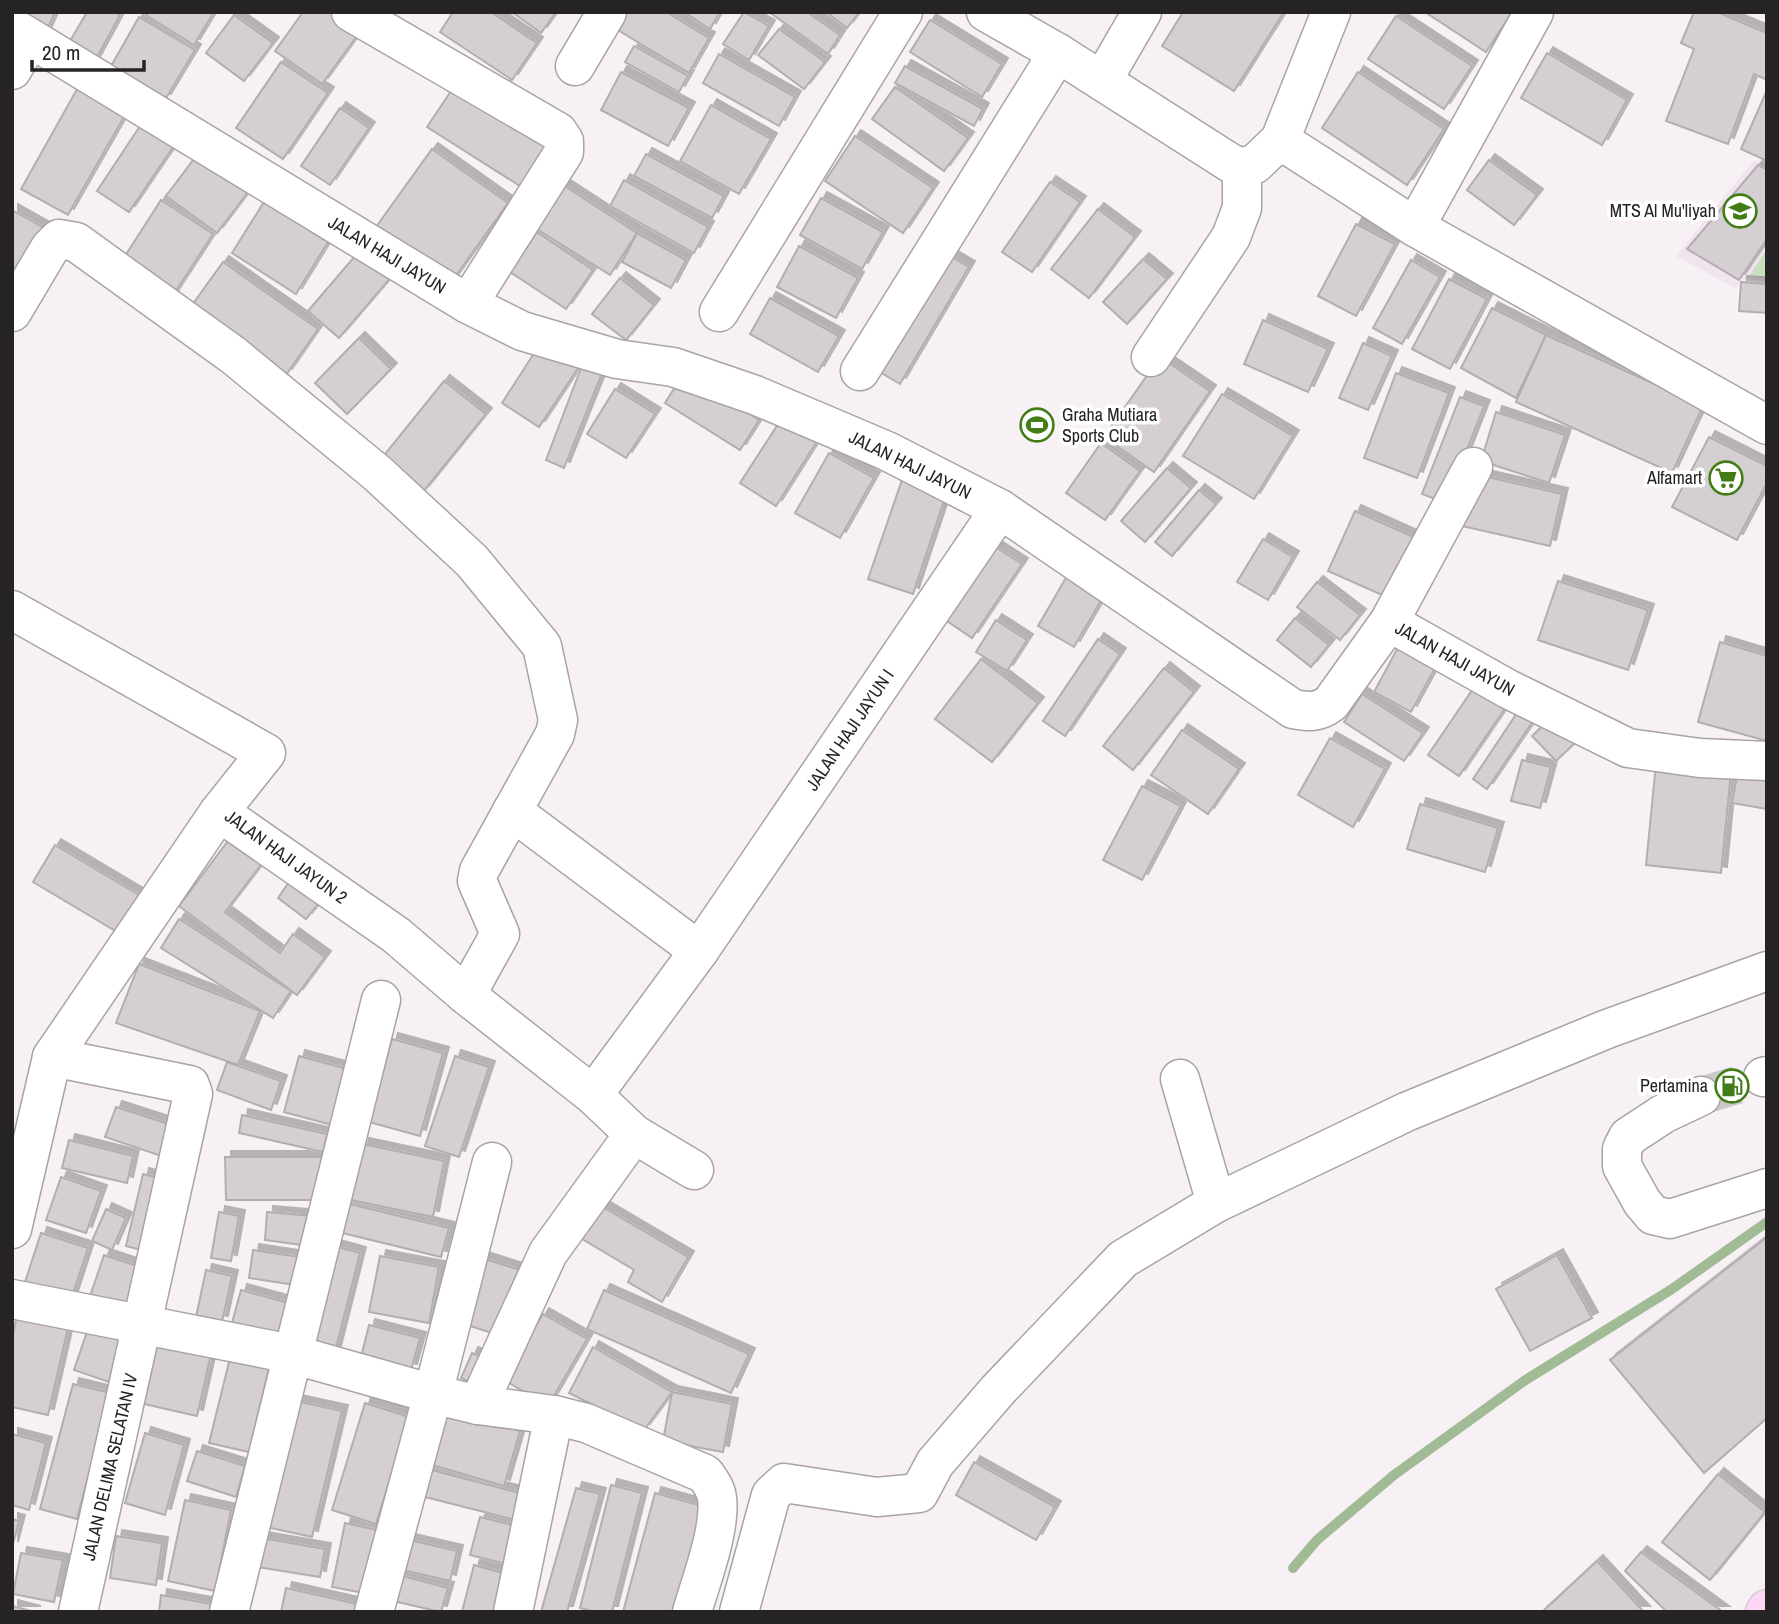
<svg xmlns="http://www.w3.org/2000/svg" width="1779" height="1624" viewBox="0 0 1779 1624" font-family="'Archivo Narrow',sans-serif">
  <defs>
    <filter id="shadow"><feDropShadow dx="6" dy="-6" stdDeviation="0" flood-color="#0004"/></filter>
  </defs>
  <rect width="100%" height="100%" fill="#f7f1f6"/>
  <polygon fill="#f1e4ef" points="1754,160 1767,165 1767,281 1745,279 1735,288 1676,256"/>
  <polygon fill="#cadfc0" points="1767,249 1767,278 1749,276"/>
  <g fill="none" stroke-linecap="round" stroke-linejoin="round">
    <polyline stroke="#a1bc95" stroke-width="10" points="1293,1568 1317,1540 1394,1475 1524,1381 1672,1289 1767,1222"/>
  </g>
  <g fill="#d5cfd4" stroke="#b3adb2" stroke-width="2" filter="url(#shadow)">
    <polygon points="16,12 55,12 46,32"/>
    <polygon points="87,12 115,12 120,15 94,63 66,48"/>
    <polygon points="148,12 214,12 194,45 146,15"/>
    <polygon points="303,12 340,12 362,29 322,84 275,51"/>
    <polygon points="453,12 491,12 537,43 512,80 440,32"/>
    <polygon points="512,12 556,12 541,33"/>
    <polygon points="626,12 666,12 709,38 689,73 616,29"/>
    <polygon points="684,12 720,12 710,29"/>
    <polygon points="744,12 769,26 749,60 723,44"/>
    <polygon points="769,12 807,12 840,35 828,54"/>
    <polygon points="826,12 859,12 847,28"/>
    <polygon points="1183,12 1284,12 1234,91 1162,46"/>
    <polygon points="1425,12 1512,12 1486,52"/>
    <polygon points="1694,12 1717,12 1767,33 1767,80 1754,74 1728,144 1666,121 1694,49 1681,43"/>
    <polygon points="234,15 273,43 244,81 206,53"/>
    <polygon points="1396,16 1472,66 1444,109 1368,59"/>
    <polygon points="139,17 195,50 165,100 110,68"/>
    <polygon points="930,20 1002,64 982,97 910,52"/>
    <polygon points="779,29 825,62 804,89 758,55"/>
    <polygon points="634,46 688,76 679,92 625,62"/>
    <polygon points="1547,53 1627,100 1602,145 1521,98"/>
    <polygon points="719,54 795,97 779,126 703,83"/>
    <polygon points="281,62 328,93 283,159 236,128"/>
    <polygon points="905,66 983,109 974,126 895,83"/>
    <polygon points="621,72 689,108 668,146 601,110"/>
    <polygon points="1358,72 1444,129 1407,185 1322,128"/>
    <polygon points="81,82 129,108 68,215 21,189"/>
    <polygon points="457,82 553,142 523,188 427,127"/>
    <polygon points="895,87 968,138 944,171 872,119"/>
    <polygon points="1767,90 1767,161 1741,149"/>
    <polygon points="711,105 771,139 739,194 680,161"/>
    <polygon points="340,108 369,128 330,185 301,166"/>
    <polygon points="140,126 173,147 129,212 97,191"/>
    <polygon points="855,136 933,188 903,233 825,181"/>
    <polygon points="203,147 254,184 217,233 166,196"/>
    <polygon points="432,149 508,203 452,281 376,227"/>
    <polygon points="646,154 724,196 712,218 634,176"/>
    <polygon points="1489,160 1537,195 1514,225 1467,190"/>
    <polygon points="1758,165 1767,170 1767,239 1739,280 1687,249"/>
    <polygon points="624,180 708,227 694,253 610,206"/>
    <polygon points="1050,182 1080,202 1032,272 1002,252"/>
    <polygon points="560,183 637,233 610,275 532,226"/>
    <polygon points="821,198 883,232 862,269 800,235"/>
    <polygon points="161,200 213,234 170,300 118,267"/>
    <polygon points="264,202 328,242 296,294 232,253"/>
    <polygon points="1098,209 1135,237 1089,298 1051,269"/>
    <polygon points="12,210 44,228 12,274"/>
    <polygon points="1356,224 1395,244 1356,316 1318,296"/>
    <polygon points="537,232 593,270 566,309 510,272"/>
    <polygon points="637,233 686,260 671,288 622,262"/>
    <polygon points="799,246 858,278 836,318 777,287"/>
    <polygon points="361,249 393,275 339,338 308,311"/>
    <polygon points="947,254 969,267 900,384 878,371"/>
    <polygon points="1143,259 1167,279 1127,324 1103,302"/>
    <polygon points="1411,260 1440,277 1402,344 1373,328"/>
    <polygon points="223,262 318,329 286,375 190,308"/>
    <polygon points="620,278 654,305 626,340 592,314"/>
    <polygon points="1449,279 1487,299 1450,369 1412,349"/>
    <polygon points="1741,282 1767,284 1767,313 1739,311"/>
    <polygon points="770,298 839,336 818,372 750,334"/>
    <polygon points="1492,308 1546,335 1516,398 1461,368"/>
    <polygon points="1263,320 1328,349 1308,392 1244,364"/>
    <polygon points="1546,335 1703,406 1672,473 1516,402"/>
    <polygon points="359,338 391,369 347,414 315,383"/>
    <polygon points="1363,343 1392,356 1368,410 1339,398"/>
    <polygon points="540,344 578,368 539,427 502,403"/>
    <polygon points="586,355 606,363 564,468 546,460"/>
    <polygon points="1160,357 1210,391 1154,472 1104,437"/>
    <polygon points="684,373 759,420 740,450 665,403"/>
    <polygon points="1396,373 1449,393 1417,478 1364,458"/>
    <polygon points="444,381 486,414 423,492 381,459"/>
    <polygon points="615,389 655,414 626,458 587,434"/>
    <polygon points="1222,394 1293,436 1254,499 1183,456"/>
    <polygon points="1460,397 1484,406 1446,503 1422,494"/>
    <polygon points="1496,412 1565,435 1549,483 1481,461"/>
    <polygon points="784,415 819,438 776,506 740,483"/>
    <polygon points="1709,437 1767,466 1767,483 1737,540 1672,507"/>
    <polygon points="1101,443 1140,471 1105,520 1066,493"/>
    <polygon points="829,453 874,478 840,538 795,513"/>
    <polygon points="1167,468 1191,488 1145,542 1121,521"/>
    <polygon points="905,471 949,486 913,594 868,579"/>
    <polygon points="1474,474 1562,494 1550,546 1462,526"/>
    <polygon points="1199,490 1216,504 1172,556 1155,542"/>
    <polygon points="1355,511 1418,539 1391,599 1328,571"/>
    <polygon points="1263,539 1293,557 1268,600 1237,582"/>
    <polygon points="994,546 1022,564 972,638 944,619"/>
    <polygon points="1067,576 1103,597 1074,647 1038,626"/>
    <polygon points="1558,581 1648,610 1628,670 1538,640"/>
    <polygon points="1317,582 1360,615 1340,640 1297,607"/>
    <polygon points="1295,618 1329,645 1311,667 1277,640"/>
    <polygon points="996,620 1027,640 1007,671 976,652"/>
    <polygon points="1403,638 1441,657 1411,712 1374,692"/>
    <polygon points="1098,639 1120,654 1065,736 1043,721"/>
    <polygon points="1720,642 1767,656 1767,741 1698,722"/>
    <polygon points="981,659 1038,703 992,762 935,719"/>
    <polygon points="1164,668 1194,692 1133,770 1103,746"/>
    <polygon points="1477,683 1508,704 1459,776 1428,755"/>
    <polygon points="1362,694 1423,733 1404,761 1344,722"/>
    <polygon points="1523,704 1538,714 1487,789 1473,779"/>
    <polygon points="1552,717 1576,742 1556,761 1532,736"/>
    <polygon points="1182,730 1239,769 1208,814 1151,775"/>
    <polygon points="1330,738 1385,769 1353,827 1298,795"/>
    <polygon points="1522,760 1551,767 1540,808 1511,801"/>
    <polygon points="1656,764 1731,772 1721,873 1646,865"/>
    <polygon points="1738,771 1767,776 1767,809 1732,803"/>
    <polygon points="1142,786 1181,806 1142,880 1103,860"/>
    <polygon points="1420,804 1498,828 1485,872 1407,849"/>
    <polygon points="237,829 270,853 225,912 280,953 293,934 325,957 297,995 179,906"/>
    <polygon points="55,845 144,898 122,935 33,882"/>
    <polygon points="296,872 326,894 306,919 278,898"/>
    <polygon points="179,919 291,991 273,1018 161,948"/>
    <polygon points="139,964 260,1011 238,1065 116,1023"/>
    <polygon points="392,1039 443,1053 420,1136 369,1122"/>
    <polygon points="299,1056 347,1069 332,1125 284,1112"/>
    <polygon points="455,1056 489,1067 459,1157 425,1146"/>
    <polygon points="227,1062 281,1081 271,1110 217,1090"/>
    <polygon points="116,1107 184,1129 173,1160 105,1137"/>
    <polygon points="242,1115 327,1134 323,1152 239,1133"/>
    <polygon points="69,1140 133,1156 127,1183 62,1168"/>
    <polygon points="363,1144 444,1161 433,1217 351,1200"/>
    <polygon points="225,1157 327,1157 327,1200 226,1200"/>
    <polygon points="143,1174 166,1180 149,1252 126,1246"/>
    <polygon points="61,1177 101,1191 86,1233 46,1220"/>
    <polygon points="591,1200 688,1257 662,1302 628,1282 634,1270 572,1233"/>
    <polygon points="337,1201 449,1228 441,1257 330,1230"/>
    <polygon points="106,1209 126,1218 112,1250 92,1241"/>
    <polygon points="219,1212 239,1216 231,1261 211,1258"/>
    <polygon points="267,1212 313,1216 309,1246 265,1240"/>
    <polygon points="41,1233 88,1248 72,1297 25,1282"/>
    <polygon points="1767,1237 1767,1418 1704,1473 1610,1360"/>
    <polygon points="334,1246 360,1253 335,1352 309,1345"/>
    <polygon points="253,1250 306,1258 302,1286 249,1278"/>
    <polygon points="104,1255 143,1268 127,1315 88,1302"/>
    <polygon points="1557,1255 1592,1318 1530,1351 1496,1289"/>
    <polygon points="380,1256 439,1267 429,1323 369,1312"/>
    <polygon points="479,1257 523,1271 501,1336 458,1322"/>
    <polygon points="206,1270 232,1276 222,1322 196,1317"/>
    <polygon points="241,1290 292,1304 281,1344 230,1330"/>
    <polygon points="604,1290 749,1354 731,1393 587,1329"/>
    <polygon points="543,1314 587,1339 548,1406 504,1380"/>
    <polygon points="17,1316 68,1328 48,1415 12,1407 12,1338"/>
    <polygon points="91,1320 126,1332 109,1382 74,1370"/>
    <polygon points="369,1325 420,1338 411,1370 361,1357"/>
    <polygon points="158,1341 211,1354 197,1416 144,1404"/>
    <polygon points="593,1347 672,1392 644,1430 569,1393"/>
    <polygon points="472,1353 492,1362 480,1387 461,1378"/>
    <polygon points="231,1354 270,1364 249,1452 209,1443"/>
    <polygon points="73,1384 110,1393 77,1519 40,1509"/>
    <polygon points="672,1392 732,1404 723,1452 663,1441"/>
    <polygon points="291,1400 342,1411 312,1537 262,1526"/>
    <polygon points="365,1403 409,1417 376,1524 332,1510"/>
    <polygon points="445,1409 520,1431 504,1486 429,1464"/>
    <polygon points="145,1433 184,1445 165,1515 125,1503"/>
    <polygon points="12,1434 46,1443 29,1510 12,1505"/>
    <polygon points="197,1451 245,1466 236,1497 187,1481"/>
    <polygon points="974,1462 1055,1507 1036,1540 956,1495"/>
    <polygon points="428,1469 527,1495 520,1521 421,1496"/>
    <polygon points="1718,1474 1765,1512 1710,1580 1662,1542"/>
    <polygon points="611,1485 642,1493 612,1612 596,1612 580,1608"/>
    <polygon points="576,1488 600,1494 567,1612 541,1612"/>
    <polygon points="655,1493 706,1507 677,1612 623,1612"/>
    <polygon points="185,1500 231,1510 215,1591 168,1581"/>
    <polygon points="480,1517 528,1529 519,1567 470,1555"/>
    <polygon points="12,1519 19,1521 12,1548"/>
    <polygon points="345,1523 377,1530 364,1593 332,1587"/>
    <polygon points="116,1536 162,1543 156,1585 110,1578"/>
    <polygon points="262,1538 325,1549 320,1577 257,1567"/>
    <polygon points="409,1540 457,1551 450,1581 403,1570"/>
    <polygon points="1641,1552 1723,1612 1667,1612 1625,1571"/>
    <polygon points="21,1553 63,1560 54,1602 13,1594"/>
    <polygon points="1597,1561 1644,1612 1542,1612"/>
    <polygon points="474,1565 514,1576 504,1612 462,1612"/>
    <polygon points="399,1575 448,1588 441,1612 393,1601"/>
    <polygon points="286,1588 357,1604 355,1612 281,1612"/>
    <polygon points="161,1595 212,1604 211,1612 159,1612"/>
    <polygon points="12,1606 35,1612 12,1612"/>
  </g>
  <g fill="none" stroke-linecap="round" stroke-linejoin="round">
    <polyline stroke="#cdc8cc" stroke-width="38" stroke-dasharray="38 19" stroke-linecap="butt" points="1701,1096 1763,1077"/>
    <defs>
      <g id="minor">
        <polyline points="351,12 558,132 564,141 564,152 468,304"/>
        <polyline points="986,12 1058,53 1232,164 1242,167 1255,164 1280,140 1331,12"/>
        <path d="M12,27L468,304L522,331L617,359L673,367L755,395L887,451L1000,509L1293,709C1309,712 1318,713 1331,703L1389,622L1508,689L1628,748L1700,758L1767,761"/>
        <polyline points="575,66 607,12"/>
        <polyline points="12,70 30,39"/>
        <polyline points="1102,81 1142,12"/>
        <polyline points="1280,140 1415,227 1534,12"/>
        <polyline points="1415,227 1767,425"/>
        <polyline points="12,312 50,248 59,239 76,242 233,355 377,473 472,561 542,646 558,720 555,734 479,871 477,881 500,934 466,995"/>
        <polyline points="719,312 903,12"/>
        <polyline points="1151,357 1231,237 1242,208 1242,167"/>
        <polyline points="860,371 1058,53"/>
        <polyline points="12,610 266,753 219,812 52,1057 12,1229"/>
        <polyline points="1389,622 1473,467"/>
        <polyline points="512,811 699,951"/>
        <polyline points="219,812 396,935 466,995 593,1095 634,1134 694,1170"/>
        <polyline points="52,1057 190,1085 193,1094 78,1612"/>
        <polyline points="1763,1077 1767,1076"/>
        <polyline points="1180,1079 1216,1203"/>
        <polyline points="593,1095 699,951 1000,509"/>
        <polyline points="1701,1096 1663,1114 1628,1137 1622,1149 1622,1166 1642,1202 1653,1215 1670,1219 1767,1188"/>
        <polyline points="12,1299 292,1354 433,1394 492,1162"/>
        <polyline points="478,1405 548,1253 634,1134"/>
        <polyline points="229,1612 381,1000"/>
        <path d="M374,1612L433,1394L478,1405L554,1415L586,1423L705,1474C710,1481 716,1489 717,1498C721,1529 701,1581 692,1612"/>
        <polyline points="513,1612 554,1415"/>
        <polyline points="739,1612 771,1495 784,1483 877,1497 919,1493 935,1463 998,1390 1123,1259 1216,1203 1406,1112 1607,1029 1767,971"/>
      </g>
      <polyline id="major" points="1765,1612 1767,1609"/>
    </defs>
    <use href="#minor" stroke="#a9a3a8" stroke-width="41"/>
    <use href="#major" stroke="#cfcfcf" stroke-width="41"/>
    <use href="#minor" stroke="#fff" stroke-width="38"/>
    <use href="#major" stroke="#fdd6f8" stroke-width="38"/>
  </g>
  <defs>
    <symbol id="school-ring" viewBox="-11 -11 22 22"><circle r="9.5" fill="#fff" stroke="#427d17" stroke-width="1.5"/><path d="M0-5L7-2L0 1L-7-2ZM-4 1L0 2.5L4 1V4Q0 6-4 4Z" fill="#427d17"/></symbol>
    <symbol id="stadium-ring" viewBox="-11 -11 22 22"><circle r="9.5" fill="#fff" stroke="#427d17" stroke-width="1.5"/><path d="M0-5a6.5 5 0 1 0 0 10a6.5 5 0 1 0 0-10ZM-3.5-1.8h7v3.6h-7Z" fill="#427d17"/></symbol>
    <symbol id="supermarket-ring" viewBox="-11 -11 22 22"><circle r="9.5" fill="#fff" stroke="#427d17" stroke-width="1.5"/><path d="M-6-5.5h2.5l.6 2H6L4.5 2H-2.5L-4.4-4H-6ZM-1.5 3.2a1.3 1.3 0 1 0 .1 0ZM3 3.2a1.3 1.3 0 1 0 .1 0Z" fill="#427d17"/></symbol>
    <symbol id="fuel-ring" viewBox="-11 -11 22 22"><circle r="9.5" fill="#fff" stroke="#427d17" stroke-width="1.5"/><path d="M-5.5-6h7V0h2V4h1.3V-2.5L3-4.5l.8-.8L6-3V5H2.5V1h-1V6h-7ZM-4.2-4.7v3.2H.2V-4.7Z" fill="#427d17"/></symbol>
  </defs>
  <g fill-rule="evenodd">
    <use href="#school-ring" x="1721" y="192" width="38" height="38"/>
    <use href="#stadium-ring" x="1018" y="406" width="38" height="38"/>
    <use href="#supermarket-ring" x="1707" y="459" width="38" height="38"/>
    <use href="#fuel-ring" x="1713" y="1067" width="38" height="38"/>
  </g>
  <g text-anchor="middle" stroke-width="7" stroke-linejoin="round" paint-order="stroke">
    <g font-size="18" fill="#252324" stroke="#fff" text-anchor="end">
      <text x="1716" y="217">MTS Al Mu'liyah</text>
      <text x="1062" y="421" text-anchor="start">Graha Mutiara<tspan x="1062" dy="21">Sports Club</tspan></text>
      <text x="1702" y="484">Alfamart</text>
      <text x="1708" y="1092">Pertamina</text>
    </g>
    <g font-size="18" fill="#252324" stroke="#fff">
      <text transform="translate(387 255) rotate(31)" y="6">JALAN HAJI JAYUN</text>
      <text transform="translate(910 465) rotate(26)" y="6">JALAN HAJI JAYUN</text>
      <text transform="translate(1455 659) rotate(29)" y="6">JALAN HAJI JAYUN</text>
      <text transform="translate(850 730) rotate(-56)" y="6">JALAN HAJI JAYUN I</text>
      <text transform="translate(286 857) rotate(36)" y="6">JALAN HAJI JAYUN 2</text>
      <text transform="translate(110 1467) rotate(-77)" y="6">JALAN DELIMA SELATAN IV</text>
    </g>
  </g>
  <rect width="1779" height="1624" fill="none" stroke="#252324" stroke-width="28"/>
  <path d="M32 60v10h112v-10" fill="none" stroke="#252324" stroke-width="3.5"/>
  <text x="42" y="60" font-size="21" fill="#252324" stroke="#ffffff" stroke-width="5" paint-order="stroke">20 m</text>
</svg>
